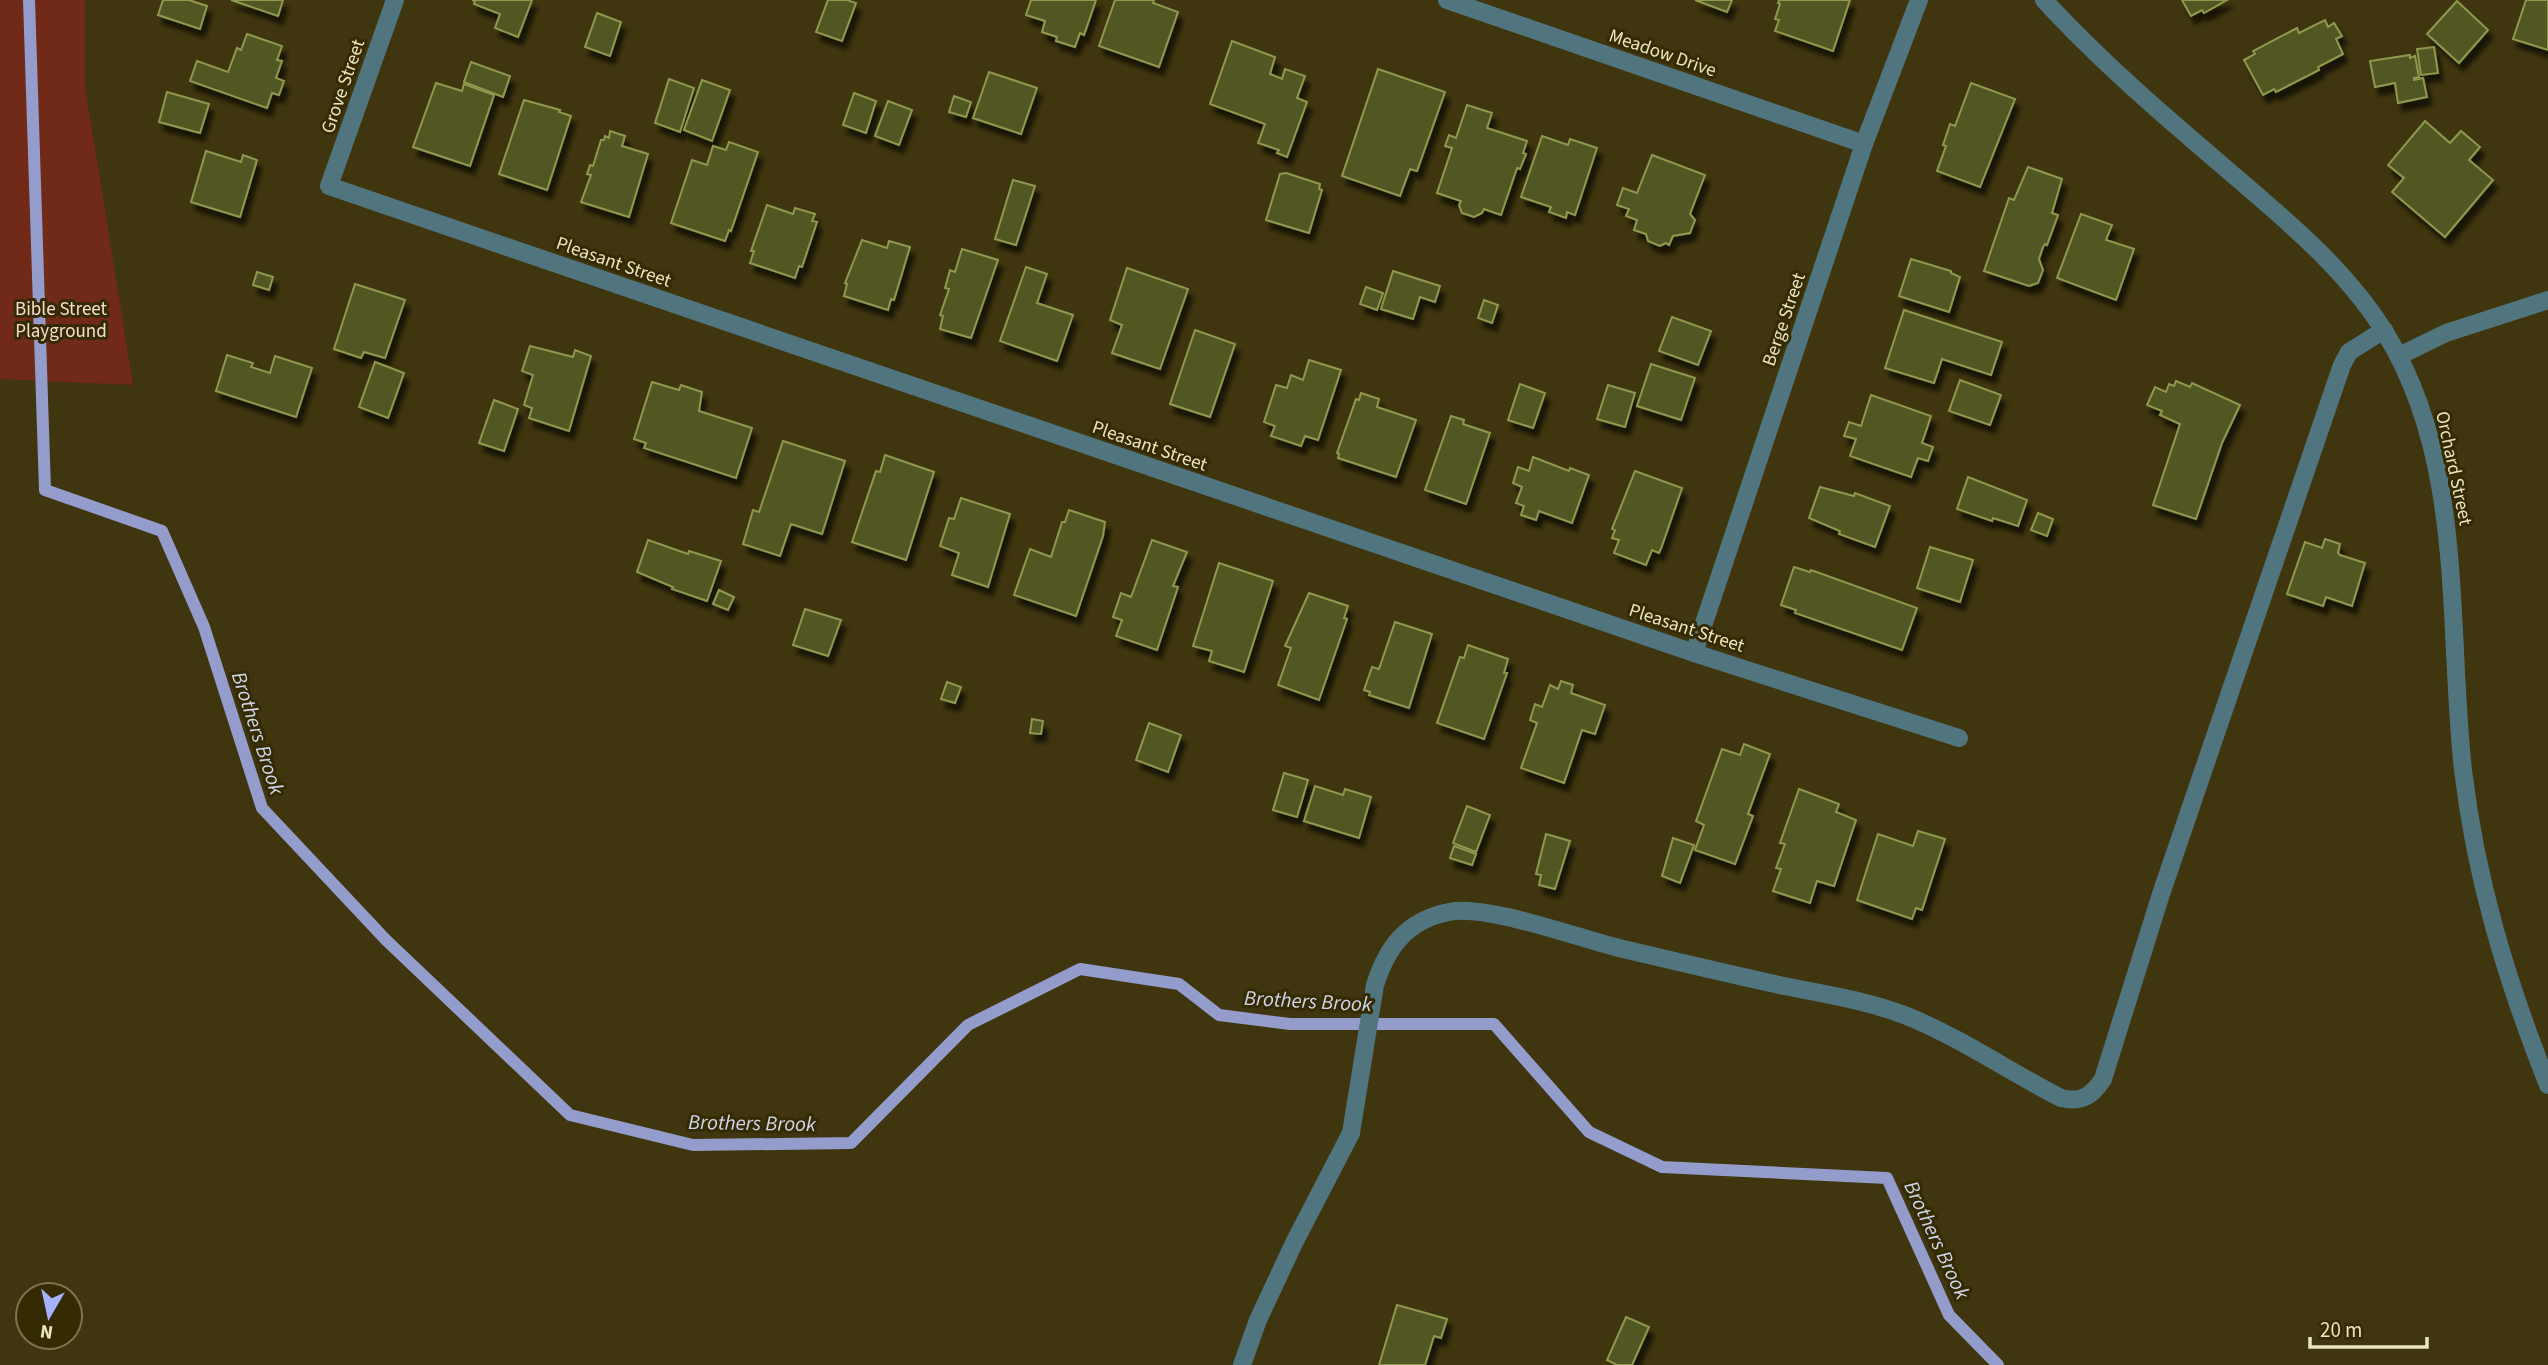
<svg xmlns="http://www.w3.org/2000/svg" width="2548" height="1365" viewBox="0 0 2548 1365" font-family="'Source Sans 3',sans-serif">
  <defs>
    <filter id="shadow"><feDropShadow dx="4.5" dy="8" stdDeviation="2" flood-color="#0009"/></filter>
  </defs>
  <rect width="100%" height="100%" fill="#3f350e"/>
  <polygon fill="#712918" points="0,0 85,0 85,86 133,385 0,379"/>
  <g fill="none" stroke-linecap="round" stroke-linejoin="round">
    <polyline stroke="#949ccc" stroke-width="12" points="29,0 45,490 162,531 204,627 262,808 386,940 570,1115 693,1145 851,1143 968,1025 1080,969 1179,984 1219,1015 1290,1024 1494,1024 1589,1132 1662,1167 1887,1178 1949,1315 1998,1365"/>
  </g>
  <g fill="#515720" stroke="#8f9850" stroke-width="2" filter="url(#shadow)">
    <polygon points="163,0 189,0 207,6 200,29 158,15"/>
    <polygon points="231,0 283,0 278,16"/>
    <polygon points="472,0 532,0 518,37 495,28 500,14 474,4 475,1"/>
    <polygon points="828,0 847,0 856,3 842,41 816,32"/>
    <polygon points="1031,0 1096,0 1084,35 1080,33 1075,47 1056,41 1057,37 1042,32 1045,21 1026,15"/>
    <polygon points="1115,0 1154,0 1153,3 1178,12 1159,67 1099,46"/>
    <polygon points="1695,0 1732,0 1727,12"/>
    <polygon points="1779,0 1850,0 1833,51 1775,31 1779,20 1775,19 1780,4 1778,3"/>
    <polygon points="2182,0 2227,0 2204,13 2202,10 2191,16"/>
    <polygon points="2526,0 2548,0 2548,50 2513,39"/>
    <polygon points="2457,1 2488,30 2459,63 2427,34"/>
    <polygon points="597,13 621,22 610,56 585,47"/>
    <polygon points="2325,20 2328,27 2334,23 2342,36 2336,39 2343,54 2318,67 2319,70 2276,92 2274,89 2263,95 2244,60 2255,54 2253,51 2297,28 2299,33"/>
    <polygon points="247,34 282,46 277,60 282,61 276,78 284,81 279,95 272,93 267,108 190,81 197,61 228,72 237,48 241,50"/>
    <polygon points="1232,41 1275,57 1270,74 1282,79 1285,69 1305,76 1297,98 1307,102 1287,157 1277,153 1279,150 1258,143 1265,124 1210,104"/>
    <polygon points="2434,47 2438,73 2421,75 2417,49"/>
    <polygon points="2410,55 2410,58 2415,56 2419,77 2414,78 2414,80 2423,78 2427,97 2398,103 2395,83 2375,87 2370,61"/>
    <polygon points="471,62 510,76 503,97 464,82"/>
    <polygon points="1378,69 1445,92 1417,171 1410,169 1400,196 1342,176"/>
    <polygon points="989,72 1037,88 1021,134 973,118"/>
    <polygon points="669,79 694,88 680,132 655,123"/>
    <polygon points="702,80 730,90 712,141 684,130"/>
    <polygon points="436,83 462,91 464,84 494,95 470,166 413,147"/>
    <polygon points="1971,83 2015,99 1980,187 1937,171 1946,146 1943,145 1950,124 1955,126"/>
    <polygon points="167,92 209,104 200,133 159,122"/>
    <polygon points="854,93 876,101 866,133 843,125"/>
    <polygon points="954,96 971,102 966,117 949,112"/>
    <polygon points="524,100 560,110 559,112 571,116 547,190 499,174"/>
    <polygon points="888,101 912,110 899,145 875,136"/>
    <polygon points="1467,105 1492,113 1487,128 1527,141 1523,153 1526,154 1520,169 1517,168 1501,215 1484,209 1482,213 1474,217 1462,213 1459,205 1461,201 1437,193 1452,148 1445,146 1449,135 1456,138"/>
    <polygon points="2425,121 2450,143 2461,131 2480,147 2469,160 2493,180 2445,237 2392,192 2404,178 2388,165"/>
    <polygon points="610,131 625,136 622,146 648,154 629,217 581,202 591,175 587,174 590,165 593,166 601,140 604,140 605,136 609,138"/>
    <polygon points="1542,136 1568,145 1570,139 1597,148 1575,215 1567,212 1566,218 1549,212 1551,207 1521,197"/>
    <polygon points="729,142 758,152 731,231 729,230 725,241 671,223 692,160 707,165 713,146 726,150"/>
    <polygon points="206,151 241,162 243,155 257,160 240,217 191,202"/>
    <polygon points="1652,155 1705,175 1690,214 1695,220 1690,233 1673,236 1669,245 1666,243 1660,246 1648,241 1646,234 1634,230 1637,220 1626,216 1629,209 1617,205 1623,188 1637,193"/>
    <polygon points="2028,167 2062,179 2052,213 2058,215 2047,245 2045,244 2043,247 2039,259 2043,270 2038,283 2029,286 1984,271 2009,198 2014,200"/>
    <polygon points="1286,173 1320,184 1319,189 1322,190 1309,233 1266,220 1280,174"/>
    <polygon points="1013,180 1035,186 1016,245 995,239"/>
    <polygon points="767,205 793,214 795,208 815,214 812,221 817,222 802,267 799,266 795,278 750,263 754,251 751,251"/>
    <polygon points="2081,214 2112,225 2106,240 2134,249 2116,300 2057,278"/>
    <polygon points="862,240 887,248 889,241 910,247 894,300 891,299 888,310 844,296 847,284 845,283"/>
    <polygon points="962,249 998,260 971,338 940,329 943,316 940,315 949,289 945,288 950,270 955,272"/>
    <polygon points="1911,259 1951,271 1951,273 1960,277 1949,312 1899,296"/>
    <polygon points="1026,267 1047,274 1037,303 1073,315 1057,361 1000,341"/>
    <polygon points="1127,268 1188,289 1160,369 1112,353 1122,325 1110,320"/>
    <polygon points="1393,271 1440,286 1435,302 1420,297 1413,319 1381,309"/>
    <polygon points="257,272 273,277 269,290 253,285"/>
    <polygon points="355,284 405,300 385,358 364,352 361,358 334,349"/>
    <polygon points="1366,287 1383,293 1377,310 1360,304"/>
    <polygon points="1484,300 1498,305 1492,323 1478,318"/>
    <polygon points="1904,310 2002,342 1991,375 1942,359 1934,383 1885,368"/>
    <polygon points="1672,317 1711,331 1698,365 1659,351"/>
    <polygon points="1195,330 1235,344 1210,417 1170,404"/>
    <polygon points="530,346 573,357 575,350 591,356 569,431 529,418 532,408 524,405 533,375 522,371"/>
    <polygon points="227,355 253,363 251,367 270,373 275,356 312,368 296,417 216,391"/>
    <polygon points="1309,360 1341,370 1318,440 1305,436 1301,446 1271,436 1275,426 1264,422 1276,385 1287,388 1291,375 1303,380"/>
    <polygon points="375,362 404,373 388,418 359,407"/>
    <polygon points="1651,364 1695,378 1681,420 1637,406"/>
    <polygon points="1960,380 2001,395 1990,425 1949,411"/>
    <polygon points="2176,381 2190,387 2192,383 2240,405 2222,443 2196,519 2153,505 2180,424 2160,415 2162,411 2147,405 2155,387 2166,392 2169,384 2174,386"/>
    <polygon points="652,382 679,390 681,385 702,392 699,411 752,428 736,478 644,448 646,443 634,439"/>
    <polygon points="1520,384 1545,393 1533,428 1508,420"/>
    <polygon points="1608,385 1635,393 1625,427 1597,419"/>
    <polygon points="1361,393 1379,399 1377,407 1416,420 1396,477 1338,458 1339,454 1337,453 1356,399 1359,400"/>
    <polygon points="1871,395 1931,416 1922,443 1933,447 1928,461 1918,458 1911,477 1850,456 1856,439 1844,436 1849,422 1861,426"/>
    <polygon points="494,400 518,409 504,451 479,443"/>
    <polygon points="1451,416 1464,420 1463,424 1490,433 1466,504 1425,490"/>
    <polygon points="783,441 845,461 822,534 791,524 780,556 743,544 753,510 759,512"/>
    <polygon points="885,455 934,472 906,560 852,542 876,471 880,472"/>
    <polygon points="1533,457 1569,471 1570,468 1589,475 1572,523 1539,511 1536,520 1521,515 1524,506 1516,503 1522,487 1513,483 1518,467 1529,471"/>
    <polygon points="1635,471 1682,488 1662,546 1659,553 1652,550 1646,565 1614,553 1619,540 1612,538 1615,530 1612,529"/>
    <polygon points="1968,477 2027,500 2018,526 1993,518 1992,521 1957,509"/>
    <polygon points="1820,487 1854,496 1855,493 1890,506 1875,547 1839,534 1840,531 1809,518"/>
    <polygon points="961,498 1010,514 988,587 952,575 959,553 940,546 949,518 954,519"/>
    <polygon points="1069,510 1105,522 1103,536 1076,616 1014,595 1030,549 1051,557 1062,522 1065,522"/>
    <polygon points="2038,513 2053,519 2047,536 2031,530"/>
    <polygon points="2325,539 2340,544 2338,553 2340,555 2365,563 2352,606 2326,597 2323,606 2287,594 2305,542 2322,548"/>
    <polygon points="648,540 688,554 689,551 721,561 707,601 672,589 673,587 637,572"/>
    <polygon points="1152,540 1187,552 1173,586 1178,587 1157,650 1116,636 1122,620 1113,617 1121,593 1131,597"/>
    <polygon points="1930,547 1973,560 1960,602 1917,588"/>
    <polygon points="1219,563 1273,581 1244,672 1209,661 1212,651 1193,646"/>
    <polygon points="1794,567 1810,572 1811,570 1917,608 1902,650 1795,613 1796,610 1781,605"/>
    <polygon points="719,590 734,597 728,610 713,604"/>
    <polygon points="1309,593 1348,606 1344,618 1347,619 1319,700 1278,685 1291,648 1285,646"/>
    <polygon points="805,609 841,620 828,656 793,645"/>
    <polygon points="1395,622 1432,634 1409,708 1369,695 1370,692 1364,690 1372,667 1379,669"/>
    <polygon points="1468,645 1508,659 1504,673 1507,673 1484,739 1437,723 1460,657 1464,658"/>
    <polygon points="1561,681 1573,685 1571,693 1605,705 1595,734 1582,730 1564,783 1521,768 1537,723 1530,720 1535,704 1542,707 1550,685 1558,689"/>
    <polygon points="947,682 961,687 955,703 941,699"/>
    <polygon points="1032,719 1043,721 1041,734 1030,733"/>
    <polygon points="1149,723 1181,735 1168,772 1136,760"/>
    <polygon points="1744,744 1770,754 1748,814 1753,816 1735,864 1695,850 1704,825 1696,821 1722,749 1740,755"/>
    <polygon points="1284,773 1308,780 1297,817 1273,810"/>
    <polygon points="1315,786 1343,795 1345,789 1371,797 1359,838 1304,821"/>
    <polygon points="1799,789 1839,804 1836,812 1856,820 1834,886 1817,881 1810,903 1773,891 1781,869 1776,868 1785,844 1780,843"/>
    <polygon points="1467,806 1490,815 1476,852 1453,843"/>
    <polygon points="1918,831 1945,839 1922,910 1916,908 1912,919 1857,900 1878,834 1913,846"/>
    <polygon points="1546,834 1570,841 1555,889 1539,885 1541,875 1536,874"/>
    <polygon points="1673,838 1694,845 1680,883 1662,876"/>
    <polygon points="1454,846 1476,854 1472,865 1450,858"/>
    <polygon points="1397,1305 1447,1319 1441,1338 1434,1336 1425,1365 1379,1365"/>
    <polygon points="1626,1317 1649,1327 1632,1365 1617,1365 1607,1360"/>
  </g>
  <g fill="none" stroke-linecap="round" stroke-linejoin="round">
    <g stroke="#51757e" stroke-width="18">
      <polyline points="395,0 329,186 1694,653 1959,738"/>
      <polyline points="1447,0 1864,144"/>
      <path d="M2044,0C2099,60 2162,114 2224,167C2282,217 2345,267 2386,334C2465,463 2447,624 2463,770C2476,881 2507,981 2548,1085"/>
      <polyline points="2399,356 2446,333 2548,300"/>
      <polyline points="1694,653 1864,144 1919,0"/>
      <path d="M1242,1365L1258,1320L1294,1243L1351,1133L1375,985C1387,947 1407,920 1449,912C1487,904 1578,938 1619,948C1674,961 1729,974 1784,986C1825,994 1868,1001 1907,1016C1961,1038 2010,1072 2061,1098C2081,1103 2092,1096 2103,1079L2161,894L2342,365L2349,352L2384,330"/>
    </g>
  </g>
  <g text-anchor="middle" stroke-width="6" stroke-linejoin="round" paint-order="stroke">
    <g font-size="19" fill="#ece3bf" stroke="#352b02">
      <text transform="translate(1663 52) rotate(19)" y="7">Meadow Drive</text>
      <text transform="translate(342 86) rotate(-71)" y="7">Grove Street</text>
      <text transform="translate(614 261) rotate(19)" y="7">Pleasant Street</text>
      <text transform="translate(1783 319) rotate(-71)" y="7">Berge Street</text>
      <text transform="translate(1150 445) rotate(19)" y="7">Pleasant Street</text>
      <text transform="translate(2455 468) rotate(78)" y="7">Orchard Street</text>
      <text transform="translate(1687 627) rotate(18)" y="7">Pleasant Street</text>
    </g>
    <g font-size="19" fill="#f7dcd5" stroke="#352b02">
      <text x="61" y="315">Bible Street<tspan x="61" dy="22">Playground</tspan></text>
    </g>
    <g font-size="21" font-style="italic" fill="#d0d6ed" stroke="#352b02">
      <text transform="translate(258 733) rotate(72)" y="7">Brothers Brook</text>
      <text transform="translate(1308 1001) rotate(3)" y="7">Brothers Brook</text>
      <text transform="translate(752 1123) rotate(1)" y="7">Brothers Brook</text>
      <text transform="translate(1937 1240) rotate(65)" y="7">Brothers Brook</text>
    </g>
  </g>
  <g transform="translate(49 1316) rotate(189)"><circle r="33" fill="#352b02" stroke="#7e754e" stroke-width="2"/>
  <path d="M0-5L12 26L0 18L-12 26Z" fill="#a3b2fd"/>
  <text y="-10" font-size="19" font-weight="bold" text-anchor="middle" fill="#ece3bf">N</text>
  </g>
  <path d="M2310 1337v10h117v-10" fill="none" stroke="#ece3bf" stroke-width="3.5"/>
  <text x="2320" y="1337" font-size="21" fill="#ece3bf" stroke="#352b02" stroke-width="5" paint-order="stroke">20 m</text>
</svg>
